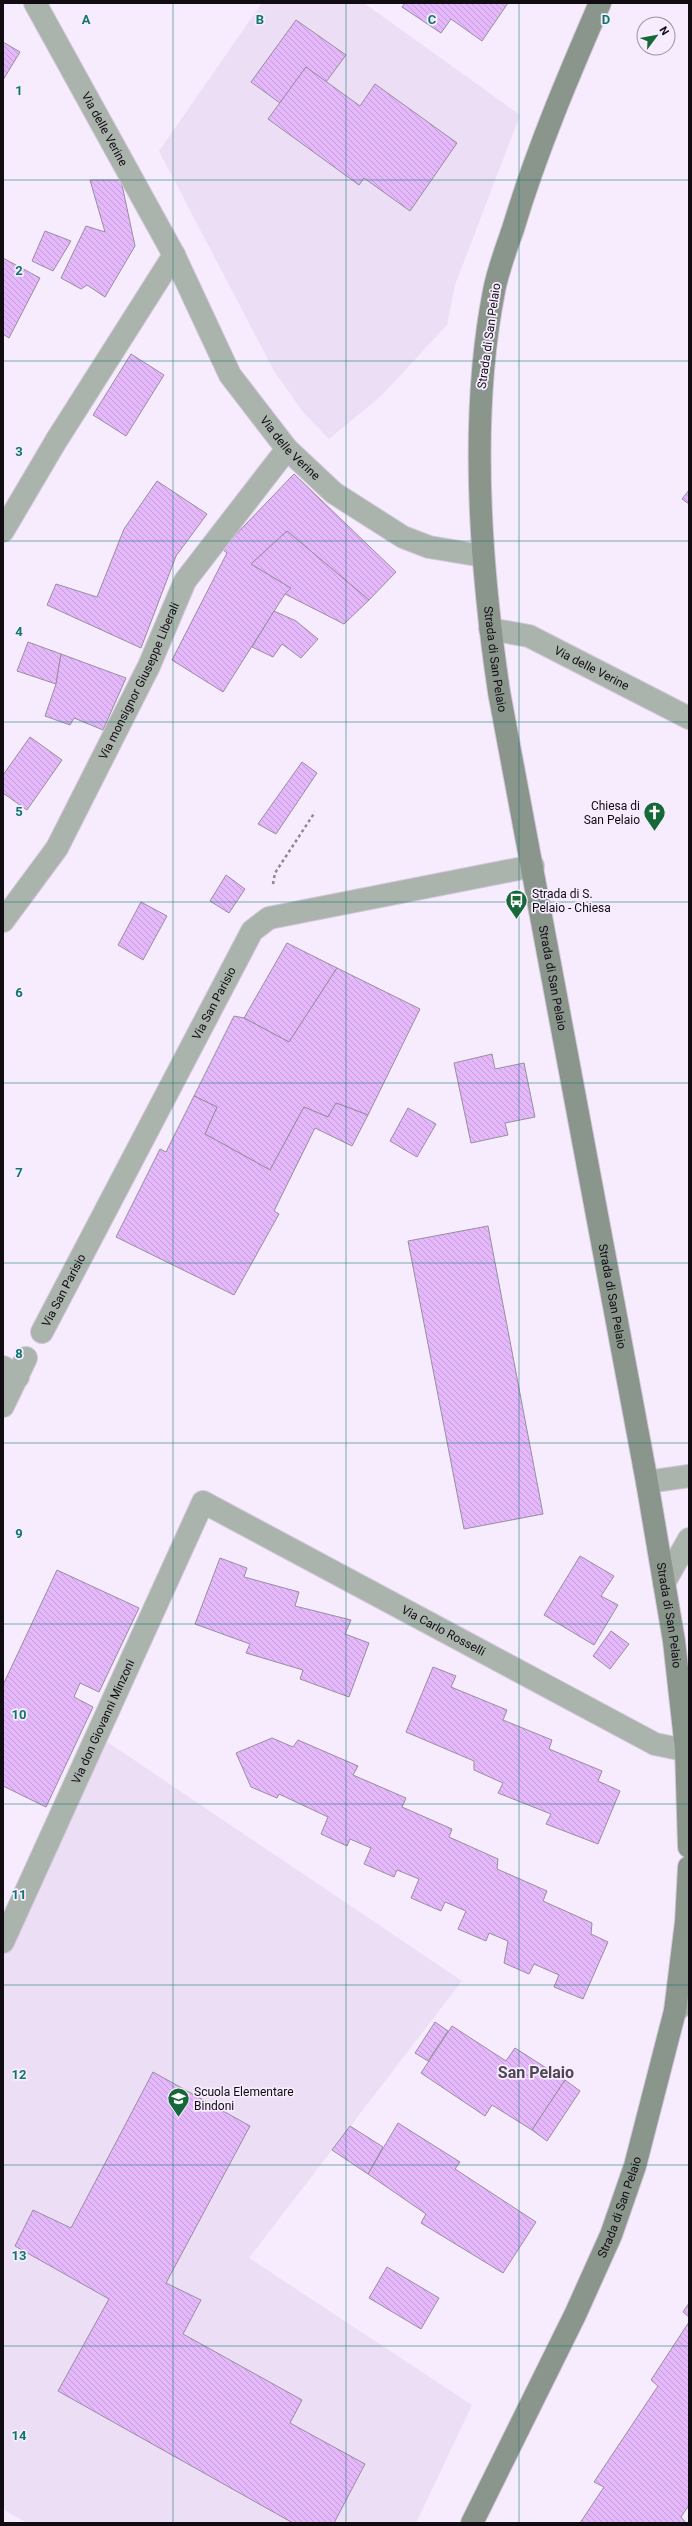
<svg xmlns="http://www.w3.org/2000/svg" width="692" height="2526" viewBox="0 0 692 2526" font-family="Roboto,sans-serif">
  <defs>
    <pattern id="building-back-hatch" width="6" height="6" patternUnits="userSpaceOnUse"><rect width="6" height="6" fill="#e4b8fb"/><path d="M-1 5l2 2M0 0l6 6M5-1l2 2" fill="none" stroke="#c39dd6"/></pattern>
  </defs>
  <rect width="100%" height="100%" fill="#f7ecfe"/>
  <g fill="#ecdef5">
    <polygon points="262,3 364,3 520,115 455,285 447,325 381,396 329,439 303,412 274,371 159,151"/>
    <polygon points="97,1735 462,1981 249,2258 472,2405 416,2523 27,2523 3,2509 3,1929"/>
  </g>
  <g fill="url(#building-back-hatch)" stroke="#988e9e">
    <polygon points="405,3 508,3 482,41 451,19 441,33 402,7"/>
    <polygon points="296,20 346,55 326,82 306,67 280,103 251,82"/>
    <polygon points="3,42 20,52 3,80"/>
    <polygon points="306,67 360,106 375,84 457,143 410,211 364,178 359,185 268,119"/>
    <polygon points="90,180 121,180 135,246 105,297 87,285 81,289 61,278 86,226 105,232"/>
    <polygon points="45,231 71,241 53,271 32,261"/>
    <polygon points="3,258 40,278 9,338 3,334"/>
    <polygon points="131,354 164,375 126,436 93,415"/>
    <polygon points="294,474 396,572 369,600 287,531 251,564 291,588 285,594 223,692 172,660 227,553 222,549"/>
    <polygon points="157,481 207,514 176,556 141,648 47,605 56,584 97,597 124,529"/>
    <polygon points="689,490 689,504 682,499"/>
    <polygon points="287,531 369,600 344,624 285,594 291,588 251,564"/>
    <polygon points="274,611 296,621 318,639 301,658 282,644 273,657 252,647"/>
    <polygon points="28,642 61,654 56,684 17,671"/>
    <polygon points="61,654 126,678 103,730 74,718 70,725 45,716 56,684"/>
    <polygon points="30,737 62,760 27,810 3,793 3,775"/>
    <polygon points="302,762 317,773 276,834 258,824"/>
    <polygon points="226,875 245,889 229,913 210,901"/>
    <polygon points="141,902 167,916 143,960 118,945"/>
    <polygon points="287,943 337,968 289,1042 244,1018"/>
    <polygon points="337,968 420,1009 368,1115 336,1103 328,1117 304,1107 270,1170 205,1134 217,1107 194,1096 234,1016 244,1018 289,1042"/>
    <polygon points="492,1054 495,1069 524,1063 535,1117 505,1123 508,1135 471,1143 454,1063"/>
    <polygon points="194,1096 217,1107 205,1134 270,1170 304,1107 328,1117 336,1103 368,1115 352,1146 315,1128 274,1211 279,1214 234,1295 116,1237 160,1149 166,1152"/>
    <polygon points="408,1108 436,1124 417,1157 390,1141"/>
    <polygon points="488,1226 543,1514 464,1529 408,1241"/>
    <polygon points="580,1556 614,1576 601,1596 618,1605 594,1645 544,1615"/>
    <polygon points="220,1558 247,1568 244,1577 299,1592 295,1606 351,1620 345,1634 369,1643 349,1697 300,1679 303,1670 246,1653 250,1644 195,1624"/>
    <polygon points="57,1570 139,1608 99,1692 80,1683 74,1697 93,1707 46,1807 3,1786 3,1685"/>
    <polygon points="611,1631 629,1644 610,1669 593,1656"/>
    <polygon points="433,1667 456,1676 451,1687 507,1710 503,1720 552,1740 549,1749 602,1771 598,1781 620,1791 598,1844 546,1824 551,1814 498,1793 503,1783 474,1770 474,1761 406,1732"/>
    <polygon points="272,1738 293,1747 298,1740 358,1766 353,1775 406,1798 402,1807 452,1829 449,1837 498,1859 497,1869 547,1891 543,1901 592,1923 591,1934 608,1942 583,1999 554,1987 559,1975 534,1964 529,1974 504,1963 508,1941 489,1933 486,1941 458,1929 466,1911 445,1902 441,1911 411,1898 419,1879 397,1870 394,1877 364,1864 371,1848 350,1839 347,1846 321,1834 328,1817 279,1794 277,1798 251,1787 236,1753"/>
    <polygon points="435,2022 448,2031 428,2061 415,2053"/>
    <polygon points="452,2026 506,2061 515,2048 565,2080 532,2130 492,2105 485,2116 421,2073"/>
    <polygon points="153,2072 250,2126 166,2283 201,2300 183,2334 302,2400 290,2423 365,2464 334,2523 293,2523 58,2391 109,2299 15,2246 33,2210 71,2228"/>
    <polygon points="565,2080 580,2091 547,2141 532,2130"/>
    <polygon points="398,2123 460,2162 455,2169 536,2222 503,2273 421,2223 426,2214 368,2174"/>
    <polygon points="350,2126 383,2147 368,2174 332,2150"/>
    <polygon points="387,2267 439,2298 421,2329 369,2298"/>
    <polygon points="689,2303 689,2317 683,2312"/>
    <polygon points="689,2322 689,2505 681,2517 686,2523 580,2523 604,2487 594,2482 658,2386 651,2380"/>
  </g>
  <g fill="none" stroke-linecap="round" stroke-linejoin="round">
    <defs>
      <g id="street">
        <path id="s1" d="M35,3L174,255L230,375L287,449L334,493L403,537L429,547L483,556"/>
        <polyline points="3,531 56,441 174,255"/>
        <path id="s2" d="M490,629L529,636L689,718"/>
        <path id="s3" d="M3,921L57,848L149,666L185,581L287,449"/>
        <path id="s4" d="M42,1332L252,931L269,918L533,866"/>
        <polyline points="3,1367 18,1377"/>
        <polyline points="3,1406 26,1358"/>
        <polyline points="647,1482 689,1476"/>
        <polyline points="664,1583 689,1539"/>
        <path id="s5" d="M3,1942L203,1502L655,1744L689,1751"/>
        <polyline points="675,2011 689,2000"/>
      </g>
      <g id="secondary">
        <path id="s6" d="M600,3C568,77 536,152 513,229C506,249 498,270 494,291C469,418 480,564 499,692L647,1482L674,1641L686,1749L689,1847"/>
        <path id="s7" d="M472,2523L575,2315L611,2235L635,2166L675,2011L686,1922L689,1867"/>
      </g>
    </defs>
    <use href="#street" stroke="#d2c8d8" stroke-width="24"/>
    <use href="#secondary" stroke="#d2c8d8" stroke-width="24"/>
    <polyline stroke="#8e8692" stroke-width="2.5" stroke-dasharray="3 3" stroke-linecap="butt" points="273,884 275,873 315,812"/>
    <use href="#street" stroke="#abb3ad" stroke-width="22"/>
    <use href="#secondary" stroke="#8a958c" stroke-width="22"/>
  </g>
  <path fill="none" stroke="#0f766e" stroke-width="1" stroke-opacity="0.55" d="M173,3V2523M346,3V2523M519,3V2523M3,180H689M3,361H689M3,541H689M3,722H689M3,902H689M3,1083H689M3,1263H689M3,1443H689M3,1624H689M3,1804H689M3,1985H689M3,2165H689M3,2346H689"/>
  <defs>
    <symbol id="church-pin" viewBox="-11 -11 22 30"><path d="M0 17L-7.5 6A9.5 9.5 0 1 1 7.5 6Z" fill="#166839" stroke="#f7ecfe"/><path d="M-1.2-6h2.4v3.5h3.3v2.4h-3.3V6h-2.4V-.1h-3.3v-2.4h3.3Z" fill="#fff"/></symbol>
    <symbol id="bus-pin" viewBox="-11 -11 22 30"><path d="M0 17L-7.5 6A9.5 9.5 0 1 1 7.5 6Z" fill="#166839" stroke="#f7ecfe"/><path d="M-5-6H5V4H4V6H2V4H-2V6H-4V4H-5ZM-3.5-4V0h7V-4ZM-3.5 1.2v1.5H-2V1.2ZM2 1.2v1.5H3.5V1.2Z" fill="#fff"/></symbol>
    <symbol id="school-pin" viewBox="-11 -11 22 30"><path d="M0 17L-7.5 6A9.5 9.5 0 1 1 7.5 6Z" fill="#166839" stroke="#f7ecfe"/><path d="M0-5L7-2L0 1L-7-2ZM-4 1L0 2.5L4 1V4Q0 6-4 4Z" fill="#fff"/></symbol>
  </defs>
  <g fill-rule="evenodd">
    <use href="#church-pin" x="642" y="800" width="25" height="34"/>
    <use href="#bus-pin" x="504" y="888" width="25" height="34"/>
    <use href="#school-pin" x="166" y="2086" width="25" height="34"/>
  </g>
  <g text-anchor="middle" stroke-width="3.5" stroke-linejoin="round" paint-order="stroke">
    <g font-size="12" fill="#100c12" stroke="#f7ecfe">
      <text dy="4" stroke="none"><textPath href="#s1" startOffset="144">Via delle Verine</textPath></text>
      <text transform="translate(489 336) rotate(-82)" y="4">Strada di San Pelaio</text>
      <text dy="4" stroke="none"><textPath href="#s1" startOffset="515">Via delle Verine</textPath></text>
      <text dy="4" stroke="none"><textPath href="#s6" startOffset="677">Strada di San Pelaio</textPath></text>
      <text dy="4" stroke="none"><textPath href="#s2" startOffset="110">Via delle Verine</textPath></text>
      <text dy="4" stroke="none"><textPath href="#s3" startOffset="277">Via monsignor Giuseppe Liberali</textPath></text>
      <text dy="4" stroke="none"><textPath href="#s6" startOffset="1001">Strada di San Pelaio</textPath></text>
      <text dy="4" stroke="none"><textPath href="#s4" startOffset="371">Via San Parisio</textPath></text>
      <text dy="4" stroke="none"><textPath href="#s4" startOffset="47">Via San Parisio</textPath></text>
      <text dy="4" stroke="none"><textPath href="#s6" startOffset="1325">Strada di San Pelaio</textPath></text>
      <text dy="4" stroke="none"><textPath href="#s6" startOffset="1649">Strada di San Pelaio</textPath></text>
      <text dy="4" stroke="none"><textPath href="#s5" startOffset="756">Via Carlo Rosselli</textPath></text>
      <text dy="4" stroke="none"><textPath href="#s5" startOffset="242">Via don Giovanni Minzoni</textPath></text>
      <text dy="4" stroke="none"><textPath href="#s7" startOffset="349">Strada di San Pelaio</textPath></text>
    </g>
    <g font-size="12" fill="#100c12" stroke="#f7ecfe" text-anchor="start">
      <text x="640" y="810" text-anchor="end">Chiesa di<tspan x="640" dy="14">San Pelaio</tspan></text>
      <text x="532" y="898">Strada di S.<tspan x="532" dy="14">Pelaio - Chiesa</tspan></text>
      <text x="194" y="2096">Scuola Elementare<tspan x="194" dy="14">Bindoni</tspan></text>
    </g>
    <g font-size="16" font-weight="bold" fill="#4f4654" stroke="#f7ecfe">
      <text x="536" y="2078">San Pelaio</text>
    </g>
  </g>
  <g font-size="13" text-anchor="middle" font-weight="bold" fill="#0f766e" stroke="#f7ecfe" stroke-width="3.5" stroke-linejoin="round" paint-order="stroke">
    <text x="86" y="24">A</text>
    <text x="260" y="24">B</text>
    <text x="432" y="24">C</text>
    <text x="606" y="24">D</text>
    <text x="19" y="95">1</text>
    <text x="19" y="275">2</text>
    <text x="19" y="456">3</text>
    <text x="19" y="636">4</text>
    <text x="19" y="816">5</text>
    <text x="19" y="997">6</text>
    <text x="19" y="1177">7</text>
    <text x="19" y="1358">8</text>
    <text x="19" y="1538">9</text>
    <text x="19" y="1719">10</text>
    <text x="19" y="1899">11</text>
    <text x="19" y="2079">12</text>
    <text x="19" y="2260">13</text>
    <text x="19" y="2440">14</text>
  </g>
  <rect width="692" height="2526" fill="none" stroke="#100c12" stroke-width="8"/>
  <g transform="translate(656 36) rotate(58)"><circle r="19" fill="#f7ecfe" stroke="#9b92a0"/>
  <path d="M0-3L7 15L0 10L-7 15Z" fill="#166839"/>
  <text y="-6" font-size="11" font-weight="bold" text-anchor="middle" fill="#100c12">N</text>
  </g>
</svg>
